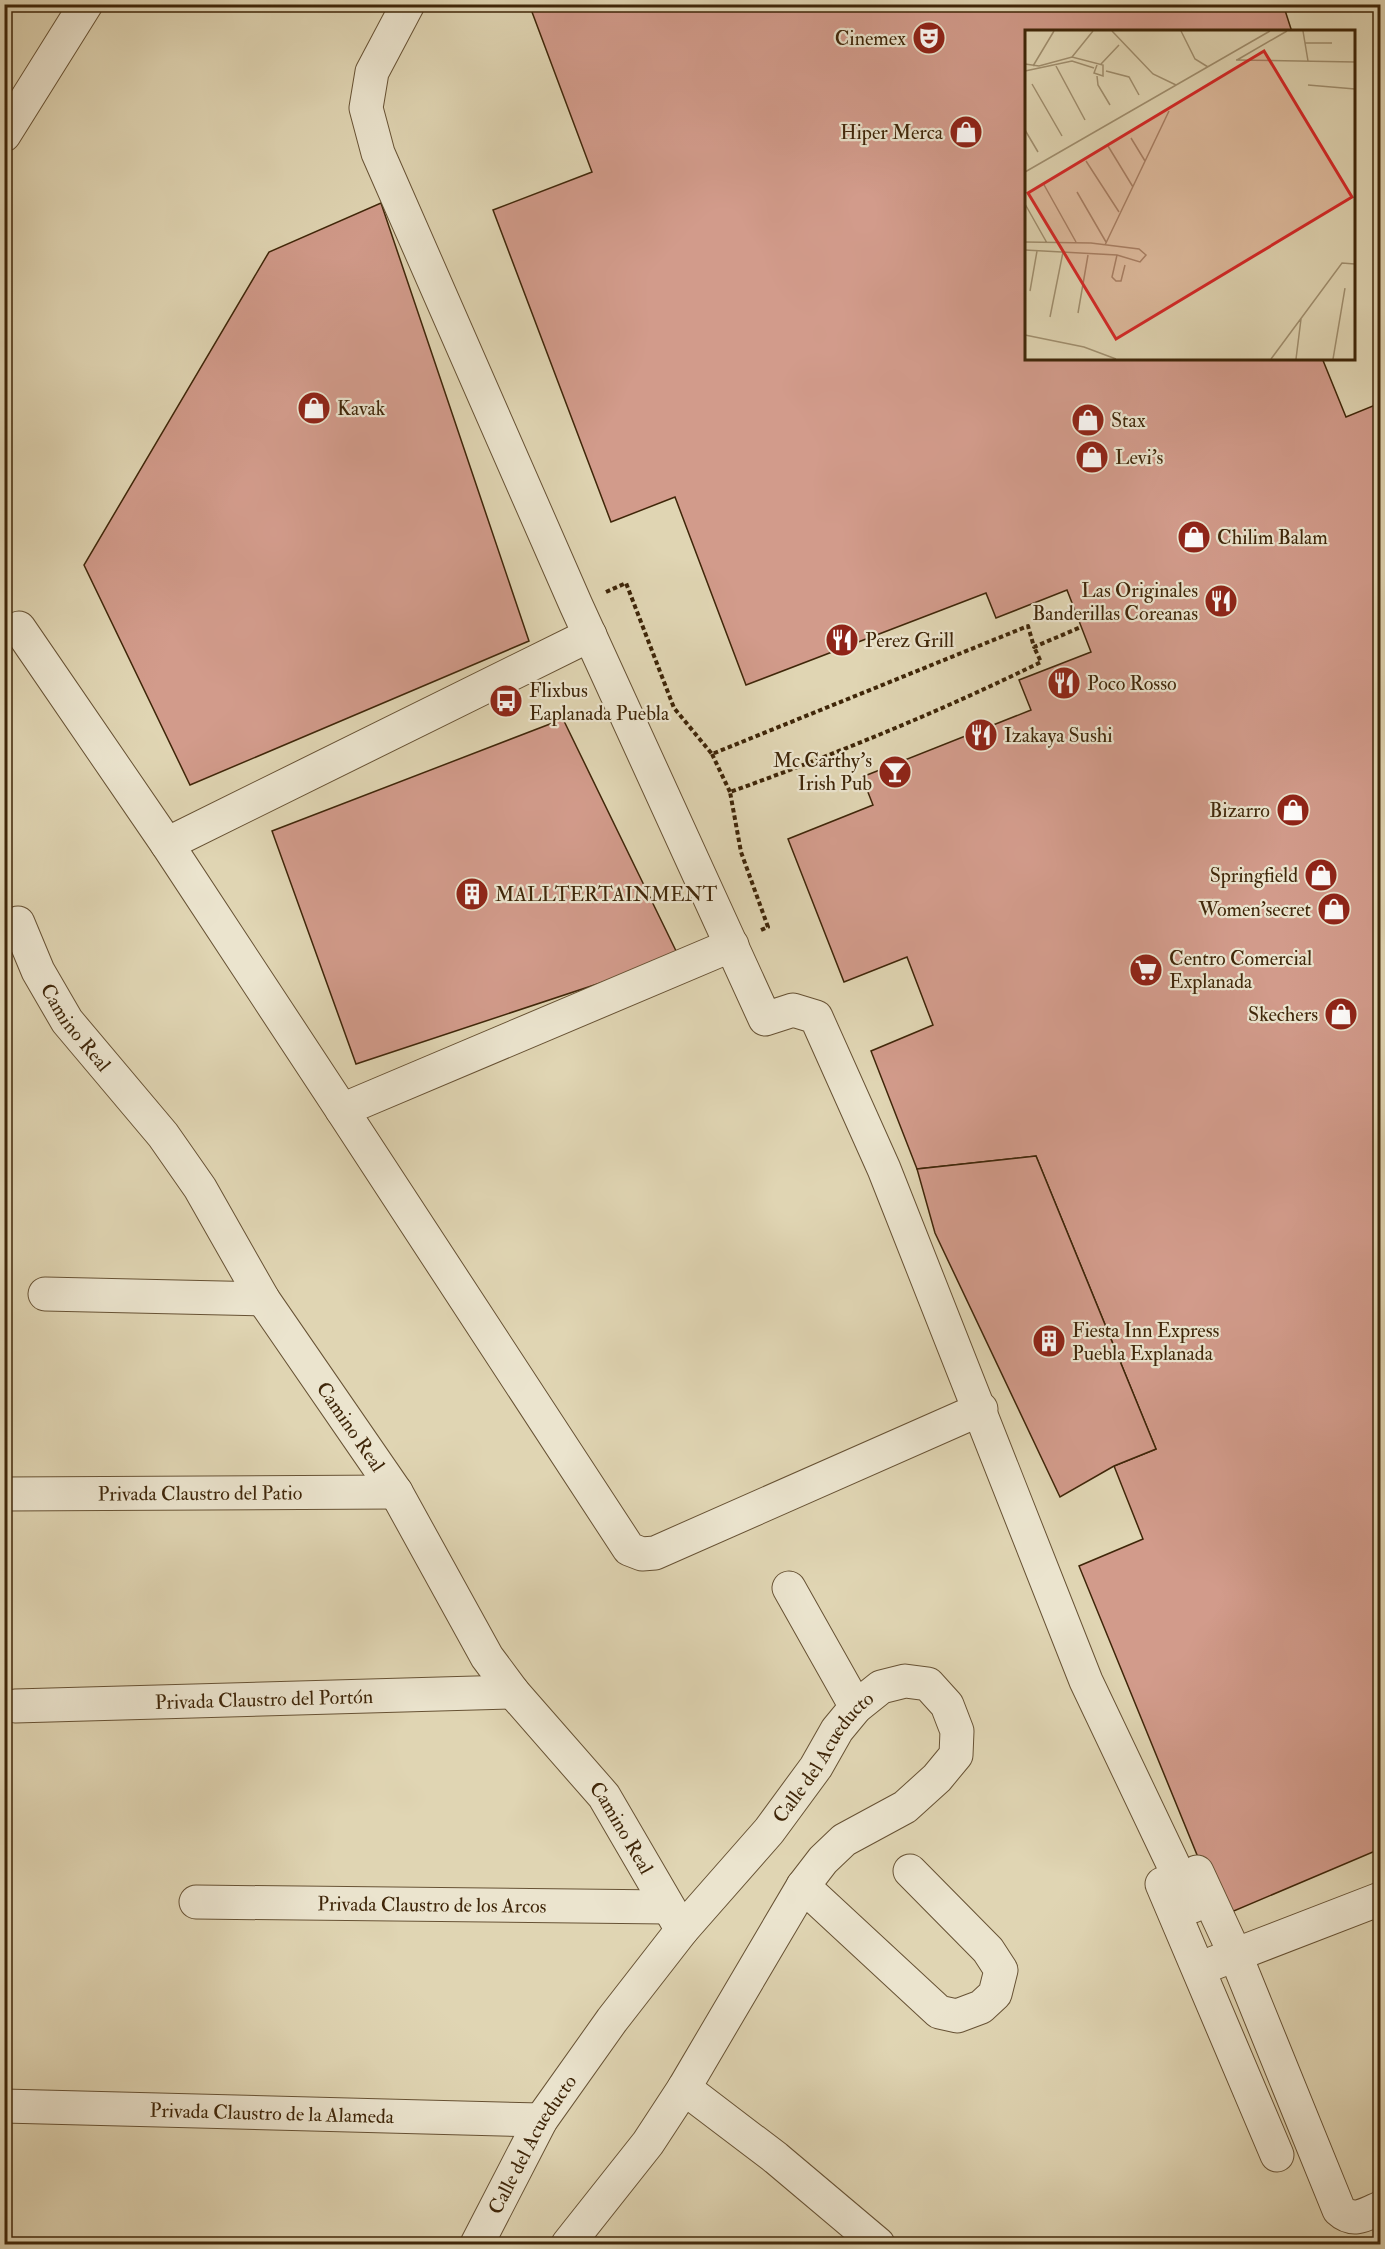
<svg xmlns="http://www.w3.org/2000/svg" width="1385" height="2249" viewBox="0 0 1385 2249" font-family="'IM FELL Double Pica',serif">
  <rect width="100%" height="100%" fill="#e0d5b3"/>
  <filter id="stains"><feTurbulence type="fractalNoise" baseFrequency=".00333" numOctaves="4"/><feColorMatrix values="0 0 0 0 .2 0 0 0 0 .09 0 0 0 0 .02 0 0 0 .5 -.17"/></filter>
  <radialGradient id="worn" r=".72"><stop offset=".6" stop-color="#630" stop-opacity="0"/><stop offset="1" stop-color="#630" stop-opacity=".3"/></radialGradient>
  <g fill="#d29b8b" stroke="#3f2609" stroke-width="1.5">
    <polygon points="529,4 1283,4 1292,32 1026,32 1026,358 1322,358 1346,417 1380,403 1380,1849 1222,1916 1079,1566 1143,1539 1114,1466 1156,1449 1036,1156 917,1169 871,1051 933,1025 907,957 844,982 788,839 873,805 862,777 1031,710 1019,680 1091,652 1067,590 996,618 986,593 746,685 675,497 611,522 493,210 592,172"/>
    <polygon points="381,203 529,641 190,785 84,565 269,252"/>
    <polygon points="563,719 679,957 356,1064 272,831"/>
    <polygon points="1036,1156 1156,1449 1114,1466 1060,1497 935,1233 917,1169"/>
  </g>
  <g fill="none" stroke-linecap="round" stroke-linejoin="round">
    <defs>
      <g id="minor">
        <polyline points="408,4 372,72 366,108 378,153 576,605 765,1019 793,1010 816,1017 884,1169 1086,1681 1193,1906"/>
        <polyline points="4,135 86,4"/>
        <polyline points="19,628 167,844 342,1110"/>
        <polyline points="167,844 590,635"/>
        <path id="s1" d="M18,923L38,971L67,1021L163,1135L200,1188L263,1299L396,1492L487,1657L513,1692L604,1796L682,1930"/>
        <polyline points="732,945 342,1110 629,1549 642,1554 655,1553 981,1409"/>
        <polyline points="45,1294 263,1299"/>
        <path id="s2" d="M5,1494L396,1492"/>
        <polyline points="789,1588 856,1707"/>
        <path id="s3" d="M15,1706L513,1692"/>
        <path d="M1197,1872L1235,1954L1339,2210C1353,2223 1365,2215 1380,2208"/>
        <polyline points="1162,1884 1277,2155"/>
        <polyline points="803,1886 939,2012 957,2016 981,2007 995,1994 1001,1970 988,1950 910,1871"/>
        <path id="s4" d="M196,1902L667,1907"/>
        <polyline points="1214,1963 1380,1899"/>
        <polyline points="684,2088 776,2158 878,2244"/>
        <path id="s5" d="M4,2106L541,2120"/>
        <path id="s6" d="M477,2244L541,2120L612,2020L682,1930L769,1831L816,1767L837,1730L856,1707L881,1687L905,1681L928,1684L947,1705L957,1731L956,1755L937,1778L905,1807L844,1840L823,1860L803,1886L684,2088L648,2143L568,2244"/>
      </g>
    </defs>
    <use href="#minor" stroke="#675234" stroke-width="35"/>
    <g stroke="#3f2609" stroke-width="4" stroke-dasharray="4.5 3" stroke-linecap="butt">
      <polyline points="606,592 626,583 674,708 712,754 1028,626 1034,647 1081,627"/>
      <polyline points="712,754 730,792"/>
      <path d="M761,930L768,927L741,852L730,792C836,754 939,712 1041,662L1034,647"/>
    </g>
    <use href="#minor" stroke="#ebe4ce" stroke-width="33"/>
  </g>
  <defs>
    <symbol id="theatre-disc" viewBox="-11 -11 22 22"><circle r="9.5" fill="#8f2418" stroke="#ebe4ce"/><path d="M-5-5.5Q0-4 5-5.5V0Q5 5 0 6Q-5 5-5 0ZM-3.3-2.5H-1v1.5H-3.3ZM1-2.5H3.3v1.5H1ZM-2.8 1Q0 5.5 2.8 1Z" fill="#fff"/></symbol>
    <symbol id="shop-disc" viewBox="-11 -11 22 22"><circle r="9.5" fill="#8f2418" stroke="#ebe4ce"/><path d="M-5-2.5h2.3a2.7 3.5 0 0 1 5.4 0H5L5.5 6h-11ZM-1.5-2.5h3a1.5 2.3 0 0 0-3 0Z" fill="#fff"/></symbol>
    <symbol id="restaurant-disc" viewBox="-11 -11 22 22"><circle r="9.5" fill="#8f2418" stroke="#ebe4ce"/><path d="M-5-6h1v4h1v-4h1v4h1v-4h1v5L-1.5 .5V6h-2V.5L-5-1ZM5-6V6H3V1.5H1.5Q1.5-4 5-6Z" fill="#fff"/></symbol>
    <symbol id="bus-disc" viewBox="-11 -11 22 22"><circle r="9.5" fill="#8f2418" stroke="#ebe4ce"/><path d="M-5-6H5V4H4V6H2V4H-2V6H-4V4H-5ZM-3.5-4V0h7V-4ZM-3.5 1.2v1.5H-2V1.2ZM2 1.2v1.5H3.5V1.2Z" fill="#fff"/></symbol>
    <symbol id="bar-disc" viewBox="-11 -11 22 22"><circle r="9.5" fill="#8f2418" stroke="#ebe4ce"/><path d="M-6-5H6L.8 .8V4.5H3.5V6h-7V4.5H-.8V.8Z" fill="#fff"/></symbol>
    <symbol id="building-disc" viewBox="-11 -11 22 22"><circle r="9.5" fill="#8f2418" stroke="#ebe4ce"/><path d="M-4-6H4V6H1V3H-1V6H-4ZM-2.5-4.3h1.7v1.8h-1.7ZM.8-4.3h1.7v1.8H.8ZM-2.5-1h1.7V.8h-1.7ZM.8-1h1.7V.8H.8Z" fill="#fff"/></symbol>
    <symbol id="supermarket-disc" viewBox="-11 -11 22 22"><circle r="9.5" fill="#8f2418" stroke="#ebe4ce"/><path d="M-6-5.5h2.5l.6 2H6L4.5 2H-2.5L-4.4-4H-6ZM-1.5 3.2a1.3 1.3 0 1 0 .1 0ZM3 3.2a1.3 1.3 0 1 0 .1 0Z" fill="#fff"/></symbol>
  </defs>
  <g fill-rule="evenodd">
    <use href="#theatre-disc" x="910" y="19" width="38" height="38"/>
    <use href="#shop-disc" x="947" y="113" width="38" height="38"/>
    <use href="#shop-disc" x="295" y="389" width="38" height="38"/>
    <use href="#shop-disc" x="1069" y="401" width="38" height="38"/>
    <use href="#shop-disc" x="1073" y="438" width="38" height="38"/>
    <use href="#shop-disc" x="1175" y="518" width="38" height="38"/>
    <use href="#restaurant-disc" x="1202" y="582" width="38" height="38"/>
    <use href="#restaurant-disc" x="823" y="621" width="38" height="38"/>
    <use href="#restaurant-disc" x="1045" y="664" width="38" height="38"/>
    <use href="#bus-disc" x="487" y="682" width="38" height="38"/>
    <use href="#restaurant-disc" x="962" y="716" width="38" height="38"/>
    <use href="#bar-disc" x="876" y="753" width="38" height="38"/>
    <use href="#shop-disc" x="1274" y="791" width="38" height="38"/>
    <use href="#shop-disc" x="1302" y="856" width="38" height="38"/>
    <use href="#building-disc" x="453" y="875" width="38" height="38"/>
    <use href="#shop-disc" x="1315" y="890" width="38" height="38"/>
    <use href="#supermarket-disc" x="1127" y="951" width="38" height="38"/>
    <use href="#shop-disc" x="1322" y="995" width="38" height="38"/>
    <use href="#building-disc" x="1030" y="1322" width="38" height="38"/>
  </g>
  <g text-anchor="middle" stroke-width="4.5" stroke-linejoin="round" paint-order="stroke">
    <g font-size="20" fill="#3f2609" stroke="#ebe4ce" text-anchor="start">
      <text x="906" y="45" text-anchor="end">Cinemex</text>
      <text x="943" y="139" text-anchor="end">Hiper Merca</text>
      <text x="337" y="415">Kavak</text>
      <text x="1111" y="427">Stax</text>
      <text x="1115" y="464">Levi's</text>
      <text x="1217" y="544">Chilim Balam</text>
      <text x="1198" y="597" text-anchor="end">Las Originales<tspan x="1198" dy="23">Banderillas Coreanas</tspan></text>
      <text x="865" y="647">Perez Grill</text>
      <text x="1087" y="690">Poco Rosso</text>
      <text x="529" y="697">Flixbus<tspan x="529" dy="23">Eaplanada Puebla</tspan></text>
      <text x="1004" y="742">Izakaya Sushi</text>
      <text x="872" y="767" text-anchor="end">Mc Carthy's<tspan x="872" dy="23">Irish Pub</tspan></text>
      <text x="1270" y="817" text-anchor="end">Bizarro</text>
      <text x="1298" y="882" text-anchor="end">Springfield</text>
      <text x="495" y="901">MALLTERTAINMENT</text>
      <text x="1311" y="916" text-anchor="end">Women'secret</text>
      <text x="1169" y="965">Centro Comercial<tspan x="1169" dy="23">Explanada</tspan></text>
      <text x="1318" y="1021" text-anchor="end">Skechers</text>
      <text x="1072" y="1337">Fiesta Inn Express<tspan x="1072" dy="23">Puebla Explanada</tspan></text>
    </g>
    <g font-size="20" fill="#3f2609" stroke="#ebe4ce">
      <text dy="7" stroke="none"><textPath href="#s1" startOffset="120">Camino Real</textPath></text>
      <text dy="7" stroke="none"><textPath href="#s1" startOffset="606">Camino Real</textPath></text>
      <text dy="7" stroke="none"><textPath href="#s2" startOffset="195">Privada Claustro del Patio</textPath></text>
      <text dy="7" stroke="none"><textPath href="#s3" startOffset="249">Privada Claustro del Portón</textPath></text>
      <text dy="7" stroke="none"><textPath href="#s6" startOffset="600">Calle del Acueducto</textPath></text>
      <text dy="7" stroke="none"><textPath href="#s1" startOffset="1092">Camino Real</textPath></text>
      <text dy="7" stroke="none"><textPath href="#s4" startOffset="236">Privada Claustro de los Arcos</textPath></text>
      <text dy="7" stroke="none"><textPath href="#s5" startOffset="268">Privada Claustro de la Alameda</textPath></text>
      <text dy="7" stroke="none"><textPath href="#s6" startOffset="114">Calle del Acueducto</textPath></text>
    </g>
  </g>
  <g transform="translate(1025 30)">
    <rect width="330" height="330" fill="#e0d5b3"/>
    <path fill="none" stroke="#a08f6f" stroke-width="1.5" d="M87,1L128,44L151,55M156,1L170,29L183,37M278,1L283,31M280,13H307M47,27L68,1M211,30L330,32M212,30L262,1M0,34L14,36L47,27L78,35V46L69,43L72,35M76,34L94,15M8,36L29,1M31,36L60,90M0,41L47,31L69,38M81,41L104,47L114,65M72,46L73,55L85,75M7,54L37,106M283,55L330,59M0,100L13,122M106,108L120,131M83,116L108,157M61,131L94,182M0,142L245,1M18,153L51,212M52,162L81,212M0,174L22,213M0,212L66,213L114,219L121,225L115,232L92,225L0,220M80,215L144,81M92,225L87,247L91,251H96L100,235M5,261L12,221M53,283L63,225M25,287L38,222M0,305L59,317L91,329M246,329L317,233L330,234M271,329L276,289M308,329L320,258"/>
    <path fill="#d62828" fill-opacity="0.15" stroke="#d62828" stroke-width="3" d="M239,21L327,167L91,309L3,163Z"/>
    <rect width="330" height="330" fill="none" stroke="#3f2609" stroke-width="3"/>
  </g>
  <rect width="1385" height="2249" fill="none" stroke="#e0d5b3" stroke-width="24"/>
  <rect x="6" y="6" width="1373" height="2237" fill="none" stroke="#3f2609" stroke-width="3"/>
  <rect x="12" y="12" width="1361" height="2225" fill="none" stroke="#3f2609" stroke-width="1.5"/>
  <rect width="100%" height="100%" filter="url(#stains)"/>
  <rect width="100%" height="100%" fill="url(#worn)"/>
</svg>
